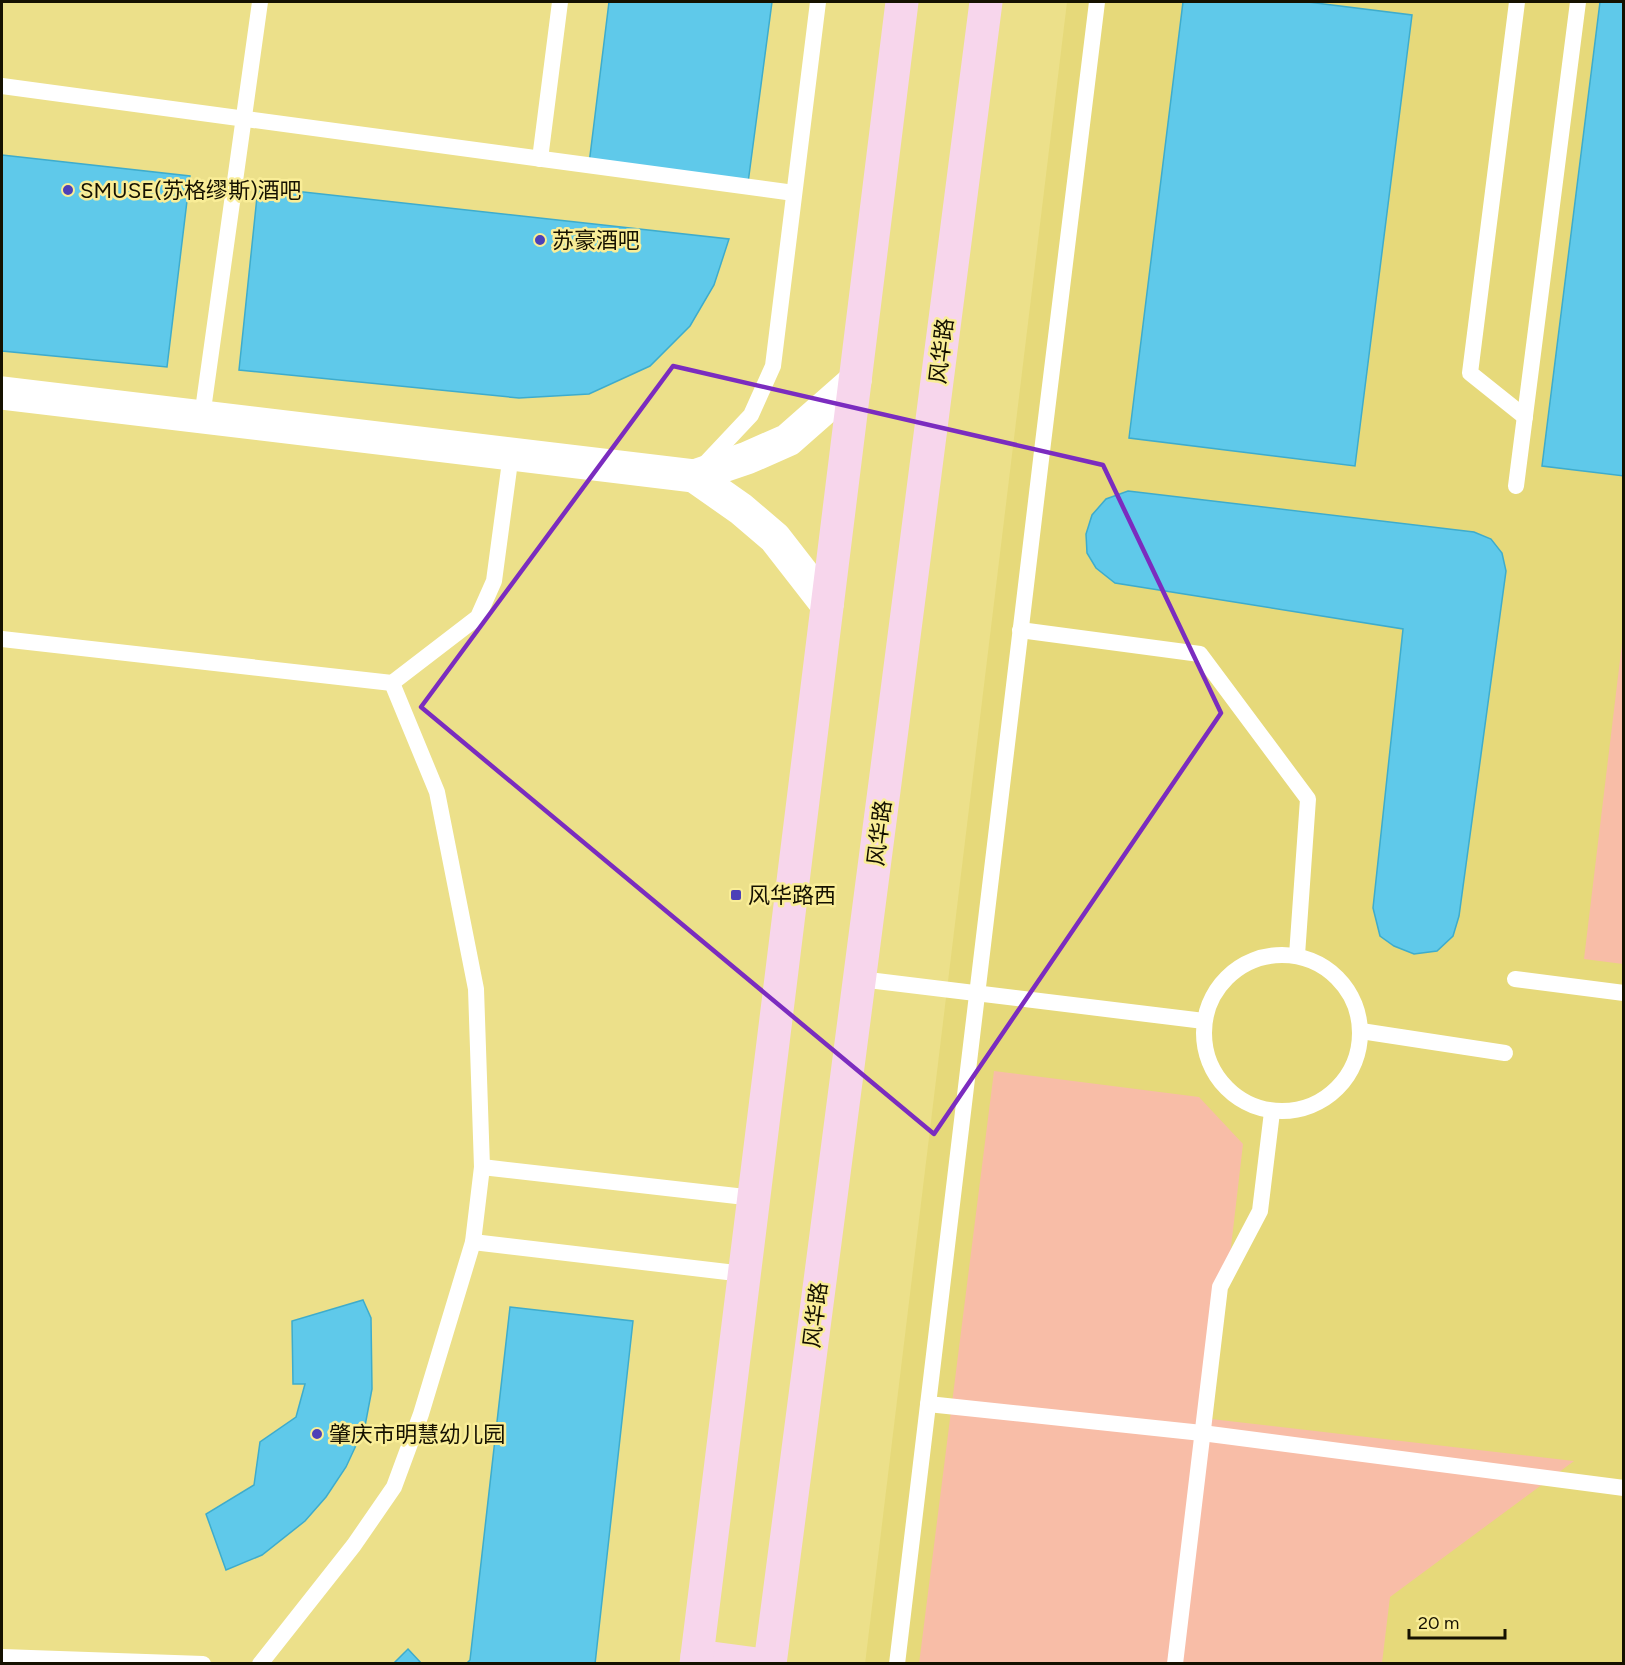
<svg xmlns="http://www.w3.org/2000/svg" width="1625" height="1665" viewBox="0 0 1625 1665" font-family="Figtree,'Noto Sans SC',sans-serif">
  <rect width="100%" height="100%" fill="#ece08a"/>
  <polygon fill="#e6d97a" points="1067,2 1623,2 1623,1663 865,1664"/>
  <g fill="#f8bda7">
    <polygon points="1623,635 1623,964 1584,959"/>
    <polygon points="994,1071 1199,1097 1243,1144 1211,1419 1574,1461 1390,1597 1382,1663 919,1664"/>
  </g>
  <g fill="#5fc9ea" stroke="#3eaccc" stroke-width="1.5">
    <polygon points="609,2 772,2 748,183 589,164"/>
    <polygon points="1183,2 1308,2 1412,15 1355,466 1129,438"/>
    <polygon points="1600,2 1624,2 1624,476 1542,466"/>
    <polygon points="2,155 190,176 167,367 2,351"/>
    <polygon points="258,187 729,239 714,285 690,326 650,366 589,394 519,398 239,370"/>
    <polygon points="1128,491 1474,532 1491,539 1502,553 1506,571 1459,916 1453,936 1437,951 1414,954 1394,946 1380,936 1373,908 1403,629 1115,583 1096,568 1087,553 1086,534 1092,515 1106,499"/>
    <polygon points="363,1300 371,1318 372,1389 365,1426 346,1467 326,1497 305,1521 262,1555 226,1570 206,1514 254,1485 260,1442 296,1417 305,1384 293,1384 292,1321"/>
    <polygon points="510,1307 633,1321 595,1664 466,1664 470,1660"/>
    <polygon points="408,1649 422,1664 393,1664"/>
  </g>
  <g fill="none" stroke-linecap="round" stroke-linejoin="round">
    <g stroke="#fff" stroke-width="16">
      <polyline points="1517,2 1470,373 1525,417"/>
      <polyline points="2,86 794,193"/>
      <polyline points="540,159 560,2"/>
      <polyline points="202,417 260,2"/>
      <polyline points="703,466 751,415 773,366 818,2"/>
      <polyline points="1516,486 1578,2"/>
      <polyline points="1020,630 1200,654 1308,799 1297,955"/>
      <polyline points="2,639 392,683 437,792 476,989 482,1167 473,1242 421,1414 394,1487 354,1545 260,1664"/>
      <polyline points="392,683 478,617 494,581 511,454"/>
      <circle cx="1282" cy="1033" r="78"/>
      <polyline points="860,979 1204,1021"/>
      <polyline points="1515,979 1624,993"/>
      <polyline points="1361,1031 1505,1053"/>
      <polyline points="482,1167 754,1198"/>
      <polyline points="473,1242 744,1274"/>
      <polyline points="928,1404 1202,1433 1624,1488"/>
      <polyline points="2,1657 203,1664"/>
      <polyline points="897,1664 1043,443 1097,2"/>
      <polyline points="1175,1664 1220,1287 1260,1211 1272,1112"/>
    </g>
    <g stroke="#fff" stroke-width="33">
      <polyline points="2,393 694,476 747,458 788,440 855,381"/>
      <polyline points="694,476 741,509 775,538 827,605"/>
    </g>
    <g stroke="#f7d6ec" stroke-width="33">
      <polyline points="697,1656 757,1664"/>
      <polyline points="696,1664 902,2"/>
      <polyline points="770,1664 894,714 986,2"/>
    </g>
  </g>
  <path fill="none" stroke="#7b2cbf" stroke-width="4.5" stroke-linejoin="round" d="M673,366L1103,465L1221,713L934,1134L421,707Z"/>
  <g fill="#4d40b7" stroke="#f9ed97" stroke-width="2">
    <circle cx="68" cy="190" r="6"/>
    <circle cx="540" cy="240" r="6"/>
    <rect x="730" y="889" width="12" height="12" rx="3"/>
    <circle cx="317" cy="1434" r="6"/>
  </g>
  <g text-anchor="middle" stroke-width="5" stroke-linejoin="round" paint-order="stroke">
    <g font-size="22" fill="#151100" stroke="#f9ed97" text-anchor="start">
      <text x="80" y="198">SMUSE(苏格缪斯)酒吧</text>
      <text x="552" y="248">苏豪酒吧</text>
      <text x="748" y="903">风华路西</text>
      <text x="329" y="1442">肇庆市明慧幼儿园</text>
    </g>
    <g font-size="22" fill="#151100" stroke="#f9ed97">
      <text transform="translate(941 351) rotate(-83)" y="8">风华路</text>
      <text transform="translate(879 833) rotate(-83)" y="8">风华路</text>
      <text transform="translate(815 1315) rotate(-83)" y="8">风华路</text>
    </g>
  </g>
  <rect width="1625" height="1665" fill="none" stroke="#151100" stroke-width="6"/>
  <path d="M1409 1629v9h96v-9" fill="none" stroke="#151100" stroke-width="3"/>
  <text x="1418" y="1629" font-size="18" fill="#151100" stroke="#f9ed97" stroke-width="4.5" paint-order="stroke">20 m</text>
</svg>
